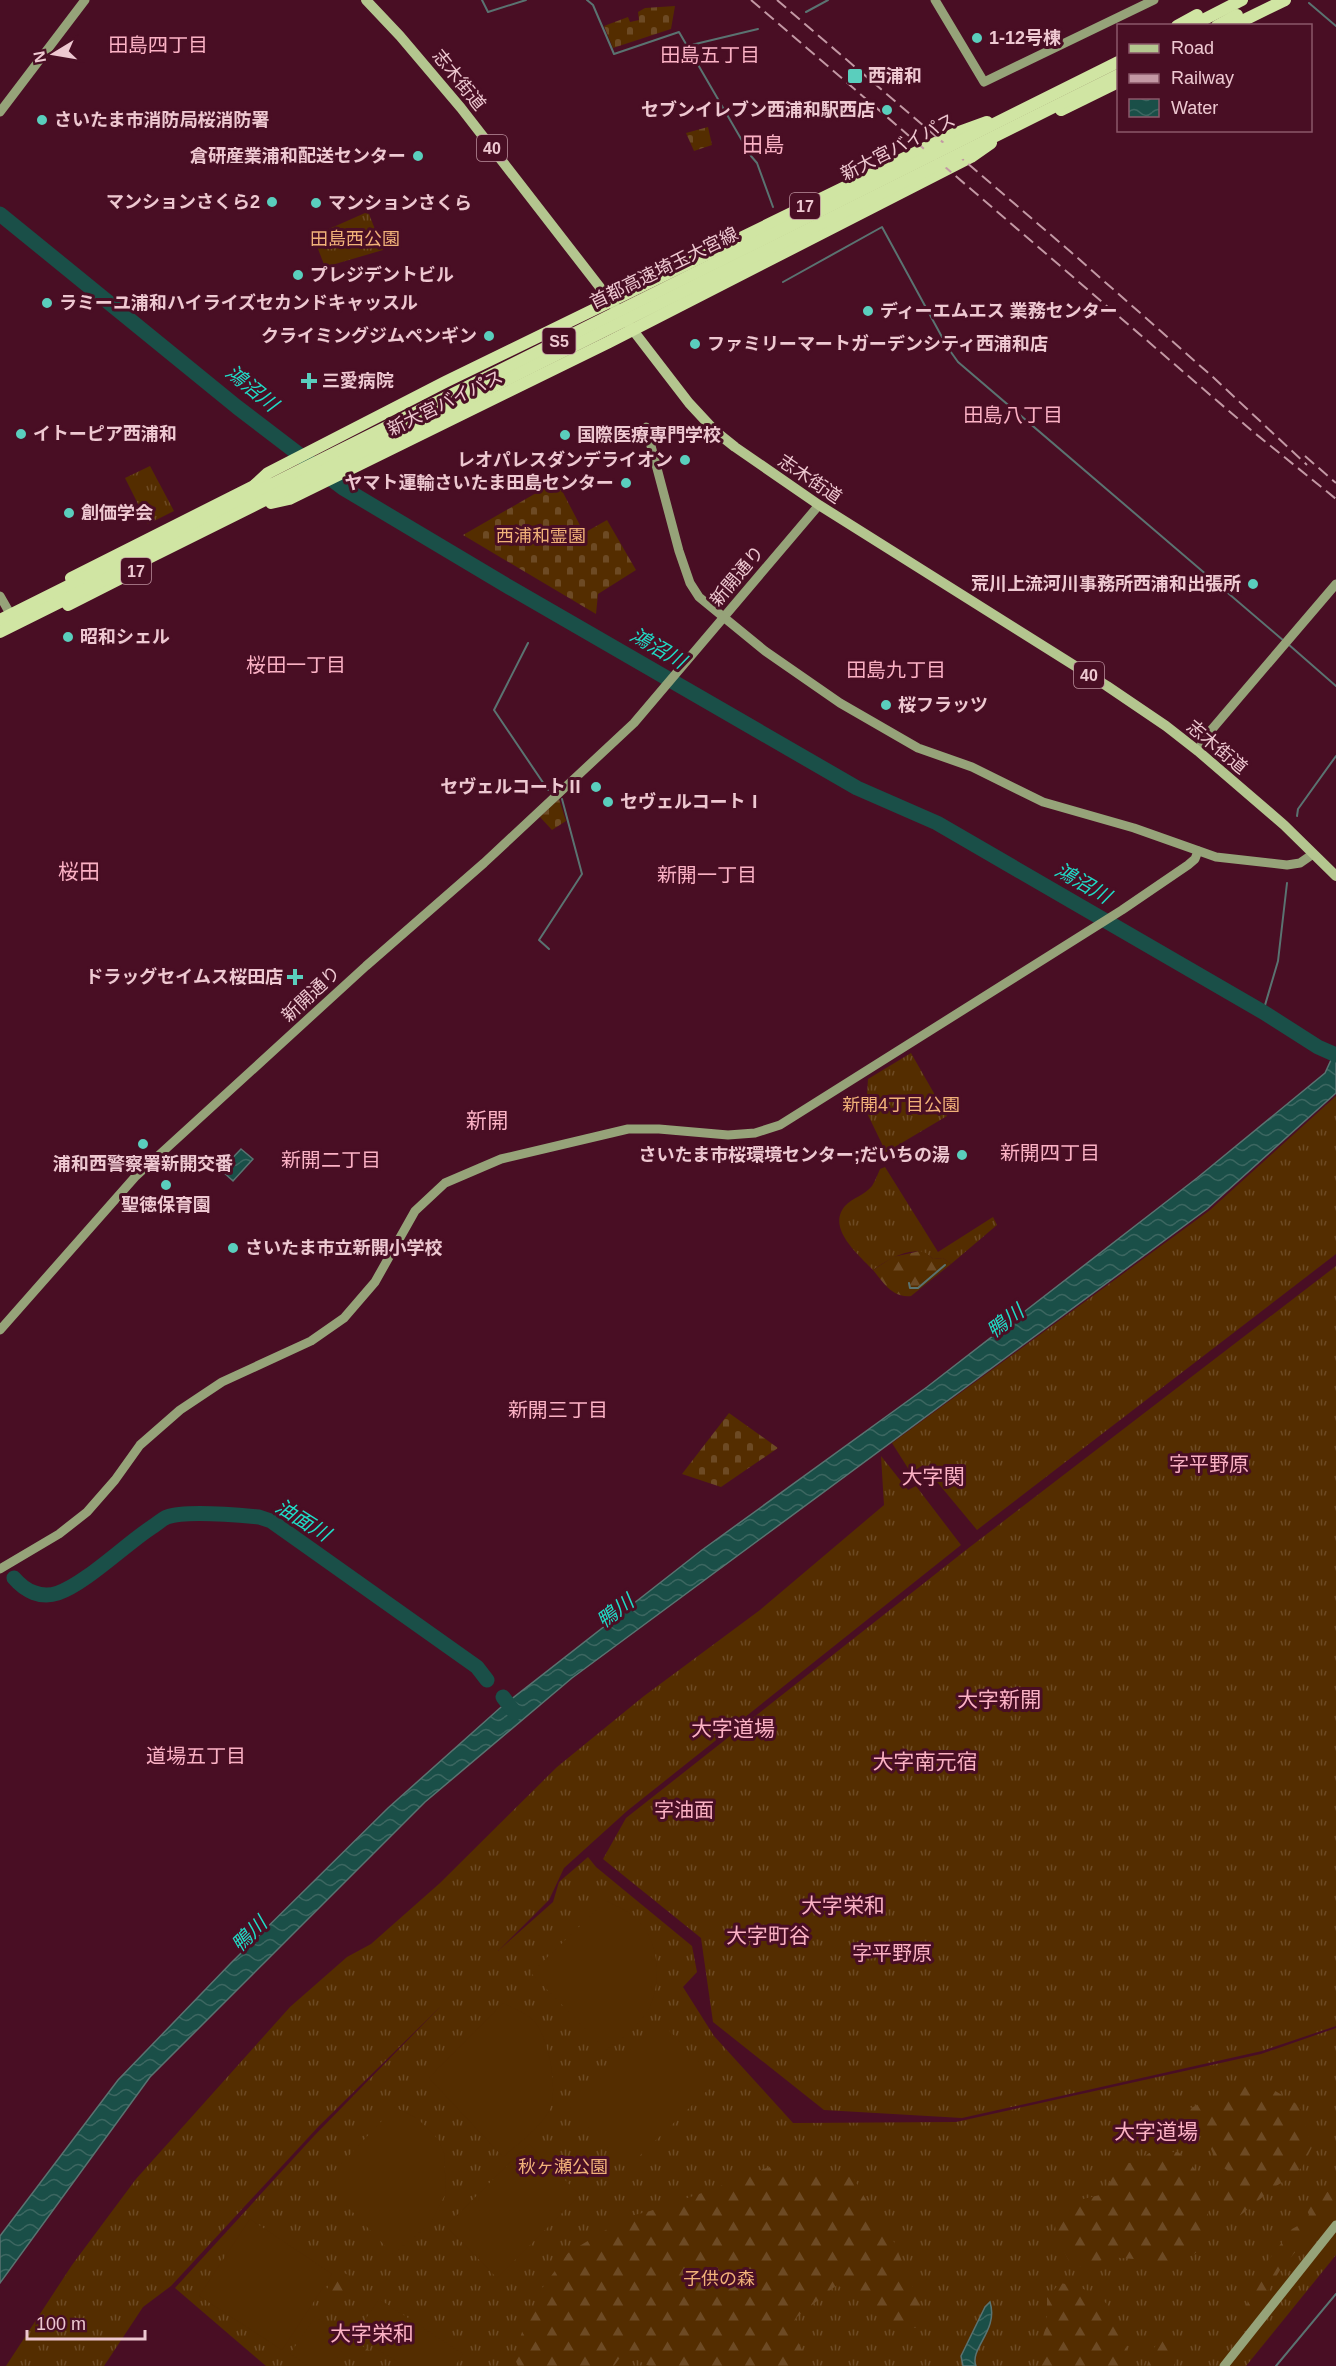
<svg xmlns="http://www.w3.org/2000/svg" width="1336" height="2366" viewBox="0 0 1336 2366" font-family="Helvetica,'Noto Sans JP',sans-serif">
  <defs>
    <pattern id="grass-tufts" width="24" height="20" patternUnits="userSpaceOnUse" patternTransform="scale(1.5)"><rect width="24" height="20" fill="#542d00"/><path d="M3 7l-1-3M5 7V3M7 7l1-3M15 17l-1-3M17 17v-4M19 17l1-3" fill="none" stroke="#6d4a24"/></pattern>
    <pattern id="forest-firs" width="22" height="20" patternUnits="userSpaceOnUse" patternTransform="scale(1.5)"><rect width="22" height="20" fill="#542d00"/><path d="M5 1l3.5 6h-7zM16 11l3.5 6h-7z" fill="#6d4a24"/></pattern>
    <pattern id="cemetery-stones" width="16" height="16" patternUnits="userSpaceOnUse" patternTransform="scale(1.5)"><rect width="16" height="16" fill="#542d00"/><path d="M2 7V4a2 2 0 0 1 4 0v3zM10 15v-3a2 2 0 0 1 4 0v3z" fill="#6d4a24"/></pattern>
    <pattern id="water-waves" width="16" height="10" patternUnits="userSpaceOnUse" patternTransform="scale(1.5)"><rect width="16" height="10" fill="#1a4f48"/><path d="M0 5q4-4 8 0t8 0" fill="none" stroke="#3c6761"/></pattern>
  </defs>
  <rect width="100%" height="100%" fill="#490e24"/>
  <g fill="url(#grass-tufts)">
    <polygon points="365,213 369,214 383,250 325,267 313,236"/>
    <polygon points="150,466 174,511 148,524 125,478"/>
    <polygon points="911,1053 947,1116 883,1154 882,1144 866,1111 868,1079"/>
    <polygon points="1336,1096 1336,1254 977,1530 923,1465 911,1473 892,1443 1210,1210"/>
    <path d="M885,1167L938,1252L993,1217L997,1225L951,1264L943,1258L933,1259C915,1242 891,1258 873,1270C859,1255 826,1228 845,1206C852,1198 865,1195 872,1186C875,1181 878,1174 880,1169Z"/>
    <polygon points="1336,1266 1336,2026 1262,2051 962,2118 824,2110 713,2022 701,1938 603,1859 626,1818 966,1550"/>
    <polygon points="881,1456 908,1490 916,1486 961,1545 627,1811 564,1868 549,1900 498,1951 553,1902 559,1882 588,1857 596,1867 692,1946 697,1972 683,1987 714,2036 793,2123 956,2122 1261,2054 1336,2028 1336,2255 1246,2366 266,2366 175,2288 314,2136 441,2006 318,2127 171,2286 143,2307 104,2366 6,2366 72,2265 136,2179 290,2007 347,1957 371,1944 440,1883 557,1767 644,1696 760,1610 884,1505"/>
  </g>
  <g fill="url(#forest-firs)">
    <path d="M920,1251L926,1253L933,1259L943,1258L951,1264L911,1296C892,1298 884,1283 873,1270L893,1257Z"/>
    <polygon points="1264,2084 1300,2106 1312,2147 1302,2167 1292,2177 1276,2186 1237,2218 1228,2210 1221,2195 1231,2179 1228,2171 1218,2164 1211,2149 1217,2132 1210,2127 1186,2123 1183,2112 1205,2101 1223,2097 1240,2085"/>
    <path d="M1178,2152C1217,2186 1214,2207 1197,2252L1166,2270L1156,2271L1134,2259L1109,2257L1084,2268L1070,2263L1057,2237L1053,2214L1066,2203L1104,2194L1119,2164L1138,2162L1149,2153Z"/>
    <polygon points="770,2167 818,2175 836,2171 854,2179 880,2224 893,2240 922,2308 923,2320 917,2328 902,2328 854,2295 837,2285 797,2317 791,2328 804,2354 801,2366 649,2366 637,2360 619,2359 614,2366 518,2366 514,2357 523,2329 543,2287 568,2253 627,2217 650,2211 716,2188 750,2173"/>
    <polygon points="1336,2188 1336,2204 1280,2270 1269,2289 1250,2312 1246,2311 1251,2283 1292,2229 1303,2223 1309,2215 1306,2208 1319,2196"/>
    <path d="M339,2270L357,2280C352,2290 348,2297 336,2300L325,2292Z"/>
    <path d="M1060,2283C1109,2290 1126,2319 1129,2366H1039L1041,2343L1047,2323V2298Z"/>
    <polygon points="1171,2336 1176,2342 1175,2366 1147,2366 1150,2356 1158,2341"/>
    <path d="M353,2343C366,2346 376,2353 379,2366H371L370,2363C359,2362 358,2352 349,2350Z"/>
  </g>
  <g fill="url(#cemetery-stones)">
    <polygon points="675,6 671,29 613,48 604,26 628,17 630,22 639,20 638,12 645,8"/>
    <polygon points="708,127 712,145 694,151 686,133"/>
    <polygon points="557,481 584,533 607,520 636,570 598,594 596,614 463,535"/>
    <polygon points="559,799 566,821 552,830 540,817"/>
    <polygon points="729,1413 778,1448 721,1487 682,1474"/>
  </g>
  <g fill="#542d00">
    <path d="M606,1901C618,1906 632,1913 641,1924C660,1946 662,1986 647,2012C637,2027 620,2040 606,2050L531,1973Z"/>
    <path d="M503,2003C513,2008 527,2013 535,2022C549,2039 559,2092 549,2111C538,2130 519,2143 503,2157L429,2078Z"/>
    <polygon points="660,2021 717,2081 627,2168 570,2108"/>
    <polygon points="395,2107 418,2119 438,2139 444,2153 446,2193 430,2224 393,2254 324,2182"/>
    <polygon points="529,2144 580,2195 497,2278 446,2226"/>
    <polygon points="250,2219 332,2274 282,2350 199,2296"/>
    <polygon points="379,2299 463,2354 455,2366 404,2366 355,2335"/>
    <polygon points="315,2317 349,2340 332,2366 309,2366 290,2354"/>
  </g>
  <g fill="url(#water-waves)" stroke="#5a7371" stroke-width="1.5">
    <polygon points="1336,1049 1336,1093 1207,1209 572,1678 425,1802 150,2077 0,2283 0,2236 118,2080 231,1963 388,1808 500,1708 702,1550 927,1387 1197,1178 1325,1073"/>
    <polygon points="241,1149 253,1159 233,1181 221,1170"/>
    <path d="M990,2302C999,2330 969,2349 976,2366H963L961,2356L985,2307Z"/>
  </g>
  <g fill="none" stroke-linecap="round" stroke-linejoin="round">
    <g stroke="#5a7371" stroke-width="2">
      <polyline points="482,0 488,12 526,0"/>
      <polyline points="587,0 593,5 614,54 679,32 751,156 757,163 773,207"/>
      <polyline points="1309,3 1336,26"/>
      <polyline points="806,12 828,0"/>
      <polyline points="687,46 758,29"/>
      <polyline points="783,282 882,227 948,348 958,362 1284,641"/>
      <polyline points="547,615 550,611"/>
      <polyline points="528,643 494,710 548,790"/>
      <polyline points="1288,644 1336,686"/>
      <polyline points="1297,816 1298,809 1336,756"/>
      <polyline points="549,949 539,940 582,874 562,799"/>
      <polyline points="1263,1012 1278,961 1287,883"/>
      <polyline points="909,1283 910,1288 918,1288 945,1265"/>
      <polyline points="1276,2366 1336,2294"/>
    </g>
    <g stroke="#1a4f48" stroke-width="15">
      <polyline points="0,214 237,407 343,488 509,587 857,788 937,823 1263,1012 1318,1047 1336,1055"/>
      <path d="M14,1578C25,1591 41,1599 58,1593C85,1584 126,1544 152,1527C157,1524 162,1519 167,1517C186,1510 238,1515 259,1517L271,1521L477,1667L487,1680"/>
      <polyline points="503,1697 515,1713"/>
    </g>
    <g stroke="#96a379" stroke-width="9">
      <polyline points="935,0 984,82 1154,0"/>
      <polyline points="0,112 85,0"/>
      <polyline points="646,427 679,551 690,583 699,597 765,651 840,703 918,748 972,767 1043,802 1134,828 1216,857 1287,865 1300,863 1313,854"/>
      <polyline points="0,596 8,610"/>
      <polyline points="1198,751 1207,735 1336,584"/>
      <polyline points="0,1330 135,1177 366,966 484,863 634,723 819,505"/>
      <polyline points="0,1569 59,1534 87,1512 115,1480 140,1445 180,1410 222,1382 311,1341 344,1318 375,1282 415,1211 445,1183 501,1159 628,1129 659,1129 728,1135 755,1133 780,1125 1122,910 1188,865 1195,859 1198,851"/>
      <polyline points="1224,2366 1336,2225"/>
    </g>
    <g stroke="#b4c68f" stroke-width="10">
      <polyline points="366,0 400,36 461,108 616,308"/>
      <polyline points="629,325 689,403 715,431 735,447 819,505 1107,686 1166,726 1198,751 1284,825 1336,876"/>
    </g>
    <g stroke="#d0e5a3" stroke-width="12">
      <polyline points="1177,26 1197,15"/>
      <polyline points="1191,26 1242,0"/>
      <polyline points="1217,26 1237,15"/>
      <polyline points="1232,26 1285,0"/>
      <polyline points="1061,110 1118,82"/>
      <polyline points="255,485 268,473 445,382 954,134 987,122"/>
      <polyline points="271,503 289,499 609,342 971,157 991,143"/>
      <polyline points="71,578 262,482"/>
      <polyline points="68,605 141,568"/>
    </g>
    <g stroke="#c398a4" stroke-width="2" stroke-dasharray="12 6" stroke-linecap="butt">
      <polyline points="751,0 1251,430 1336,499"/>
      <polyline points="777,0 1072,253 1214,378 1307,465"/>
      <polyline points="1305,456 1336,483"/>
    </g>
    <g stroke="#d0e5a3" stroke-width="12">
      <polyline points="0,620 1118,62"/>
      <polyline points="0,632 1118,75"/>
    </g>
  </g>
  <g fill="#5acebd" stroke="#490e24" stroke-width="2">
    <circle cx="977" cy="38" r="6"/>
    <rect x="847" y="68" width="16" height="16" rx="3"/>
    <circle cx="887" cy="110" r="6"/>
    <circle cx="42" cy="120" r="6"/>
    <circle cx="418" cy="156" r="6"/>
    <circle cx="272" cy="202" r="6"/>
    <circle cx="316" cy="203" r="6"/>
    <circle cx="298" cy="275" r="6"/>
    <circle cx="47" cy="303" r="6"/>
    <circle cx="868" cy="311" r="6"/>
    <circle cx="489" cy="336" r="6"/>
    <circle cx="695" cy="344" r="6"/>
    <path d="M306 372h6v6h6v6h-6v6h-6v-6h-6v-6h6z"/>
    <circle cx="21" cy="434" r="6"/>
    <circle cx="565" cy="435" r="6"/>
    <circle cx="685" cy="460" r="6"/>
    <circle cx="626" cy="483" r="6"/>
    <circle cx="69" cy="513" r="6"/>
    <circle cx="1253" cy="584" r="6"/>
    <circle cx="68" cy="637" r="6"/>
    <circle cx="886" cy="705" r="6"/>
    <circle cx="596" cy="787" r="6"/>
    <circle cx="608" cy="802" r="6"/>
    <path d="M292 968h6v6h6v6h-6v6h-6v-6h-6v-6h6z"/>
    <circle cx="143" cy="1144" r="6"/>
    <circle cx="962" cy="1155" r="6"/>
    <circle cx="166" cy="1185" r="6"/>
    <circle cx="233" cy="1248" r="6"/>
  </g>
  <g text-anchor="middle" stroke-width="6" stroke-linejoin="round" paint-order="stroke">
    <g fill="#490e24" stroke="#bc909d" stroke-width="1.5">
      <rect x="477" y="135" width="30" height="26" rx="4.5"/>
      <rect x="790" y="193" width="30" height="26" rx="4.5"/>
      <rect x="542.5" y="328" width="33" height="26" rx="4.5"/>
      <rect x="121" y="558" width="30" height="26" rx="4.5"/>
      <rect x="1074" y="662" width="30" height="26" rx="4.5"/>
    </g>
    <g font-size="16" font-weight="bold" fill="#eec8d1">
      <text x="492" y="154">40</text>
      <text x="805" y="212">17</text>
      <text x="559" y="347">S5</text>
      <text x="136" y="577">17</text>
      <text x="1089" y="681">40</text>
    </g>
    <g font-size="18" font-weight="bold" fill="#eec8d1" stroke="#490e24" text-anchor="start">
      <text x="989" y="44">1-12号棟</text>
      <text x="868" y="82">西浦和</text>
      <text x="875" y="116" text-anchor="end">セブンイレブン西浦和駅西店</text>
      <text x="54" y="126">さいたま市消防局桜消防署</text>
      <text x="406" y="162" text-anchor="end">倉研産業浦和配送センター</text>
      <text x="260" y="208" text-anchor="end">マンションさくら2</text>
      <text x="328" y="209">マンションさくら</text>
      <text x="310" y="281">プレジデントビル</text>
      <text x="59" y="309">ラミーユ浦和ハイライズセカンドキャッスル</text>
      <text x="880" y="317">ディーエムエス 業務センター</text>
      <text x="477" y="342" text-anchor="end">クライミングジムペンギン</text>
      <text x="707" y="350">ファミリーマートガーデンシティ西浦和店</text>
      <text x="322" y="387">三愛病院</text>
      <text x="33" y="440">イトーピア西浦和</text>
      <text x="577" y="441">国際医療専門学校</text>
      <text x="673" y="466" text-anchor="end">レオパレスダンデライオン</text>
      <text x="614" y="489" text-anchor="end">ヤマト運輸さいたま田島センター</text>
      <text x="81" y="519">創価学会</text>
      <text x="1241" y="590" text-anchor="end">荒川上流河川事務所西浦和出張所</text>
      <text x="80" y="643">昭和シェル</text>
      <text x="898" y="711">桜フラッツ</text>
      <text x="584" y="793" text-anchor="end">セヴェルコートⅡ</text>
      <text x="620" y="808">セヴェルコートⅠ</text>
      <text x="283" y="983" text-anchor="end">ドラッグセイムス桜田店</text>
      <text x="950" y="1161" text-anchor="end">さいたま市桜環境センター;だいちの湯</text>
      <text x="143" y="1170" text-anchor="middle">浦和西警察署新開交番</text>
      <text x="166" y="1211" text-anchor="middle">聖徳保育園</text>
      <text x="245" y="1254">さいたま市立新開小学校</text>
    </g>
    <g font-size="18" fill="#eec8d1" stroke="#490e24">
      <text transform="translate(459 80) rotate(51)" y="6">志木街道</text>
      <text transform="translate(898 147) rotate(-27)" y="6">新大宮バイパス</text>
      <text transform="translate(664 268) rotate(-26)" y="6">首都高速埼玉大宮線</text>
      <text transform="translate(445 403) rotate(-26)" y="6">新大宮バイパス</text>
      <text transform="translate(810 479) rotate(34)" y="6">志木街道</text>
      <text transform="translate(737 576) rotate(-50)" y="6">新開通り</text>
      <text transform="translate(1217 747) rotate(40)" y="6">志木街道</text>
      <text transform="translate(311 994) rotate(-43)" y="6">新開通り</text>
    </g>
    <g font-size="18" fill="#f1b279" stroke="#490e24">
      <text x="355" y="245">田島西公園</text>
      <text x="541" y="542">西浦和霊園</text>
      <text x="901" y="1111">新開4丁目公園</text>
      <text x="563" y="2173">秋ヶ瀬公園</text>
      <text x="719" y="2285">子供の森</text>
    </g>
    <g font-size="20" fill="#fbb1c4" stroke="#490e24">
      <text x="158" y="52">田島四丁目</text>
      <text x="710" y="62">田島五丁目</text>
      <text x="1013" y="422">田島八丁目</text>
      <text x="296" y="672">桜田一丁目</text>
      <text x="896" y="677">田島九丁目</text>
      <text x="707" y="882">新開一丁目</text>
      <text x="1050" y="1160">新開四丁目</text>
      <text x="331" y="1167">新開二丁目</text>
      <text x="558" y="1417">新開三丁目</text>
      <text x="1209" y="1471">字平野原</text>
      <text x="196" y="1763">道場五丁目</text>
      <text x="684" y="1817">字油面</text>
      <text x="892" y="1960">字平野原</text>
    </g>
    <g font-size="20" font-style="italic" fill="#20dbc6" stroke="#490e24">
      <text transform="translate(252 388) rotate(39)" y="7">鴻沼川</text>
      <text transform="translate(658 648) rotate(30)" y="7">鴻沼川</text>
      <text transform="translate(1083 883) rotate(30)" y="7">鴻沼川</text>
      <text transform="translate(1005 1321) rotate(-37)" y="7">鴨川</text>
      <text transform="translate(303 1520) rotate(32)" y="7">油面川</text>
      <text transform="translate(615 1611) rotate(-37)" y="7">鴨川</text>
      <text transform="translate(249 1934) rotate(-44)" y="7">鴨川</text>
    </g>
    <g font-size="21" fill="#fbb1c4" stroke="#490e24">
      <text x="763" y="152">田島</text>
      <text x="79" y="879">桜田</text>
      <text x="487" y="1128">新開</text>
      <text x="933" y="1484">大字関</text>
      <text x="999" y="1707">大字新開</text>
      <text x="733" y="1736">大字道場</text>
      <text x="925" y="1769">大字南元宿</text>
      <text x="843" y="1913">大字栄和</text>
      <text x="768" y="1943">大字町谷</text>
      <text x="1156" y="2139">大字道場</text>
      <text x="372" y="2341">大字栄和</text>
    </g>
  </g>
  <rect x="1117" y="24" width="195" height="108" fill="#490e24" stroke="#8b5869" stroke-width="1.5"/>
  <rect x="1129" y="44" width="30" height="9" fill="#b4c68f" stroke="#8b5869" stroke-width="1.5"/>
  <text x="1171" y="54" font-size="18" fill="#eec8d1">Road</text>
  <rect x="1129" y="74" width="30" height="9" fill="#c398a4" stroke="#8b5869" stroke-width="1.5"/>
  <text x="1171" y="84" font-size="18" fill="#eec8d1">Railway</text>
  <rect x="1129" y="99" width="30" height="18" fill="url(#water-waves)" stroke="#8b5869" stroke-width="1.5"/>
  <text x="1171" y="114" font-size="18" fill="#eec8d1">Water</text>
  <g transform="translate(54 54) rotate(259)" stroke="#490e24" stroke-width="4.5" paint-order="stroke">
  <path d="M0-4.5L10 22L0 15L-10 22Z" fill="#eec8d1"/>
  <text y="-9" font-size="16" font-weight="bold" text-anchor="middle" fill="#eec8d1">N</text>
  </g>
  <path d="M27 2330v9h118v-9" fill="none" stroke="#eec8d1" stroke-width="3"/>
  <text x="36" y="2330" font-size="18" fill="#eec8d1" stroke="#490e24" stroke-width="4.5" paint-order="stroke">100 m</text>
</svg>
